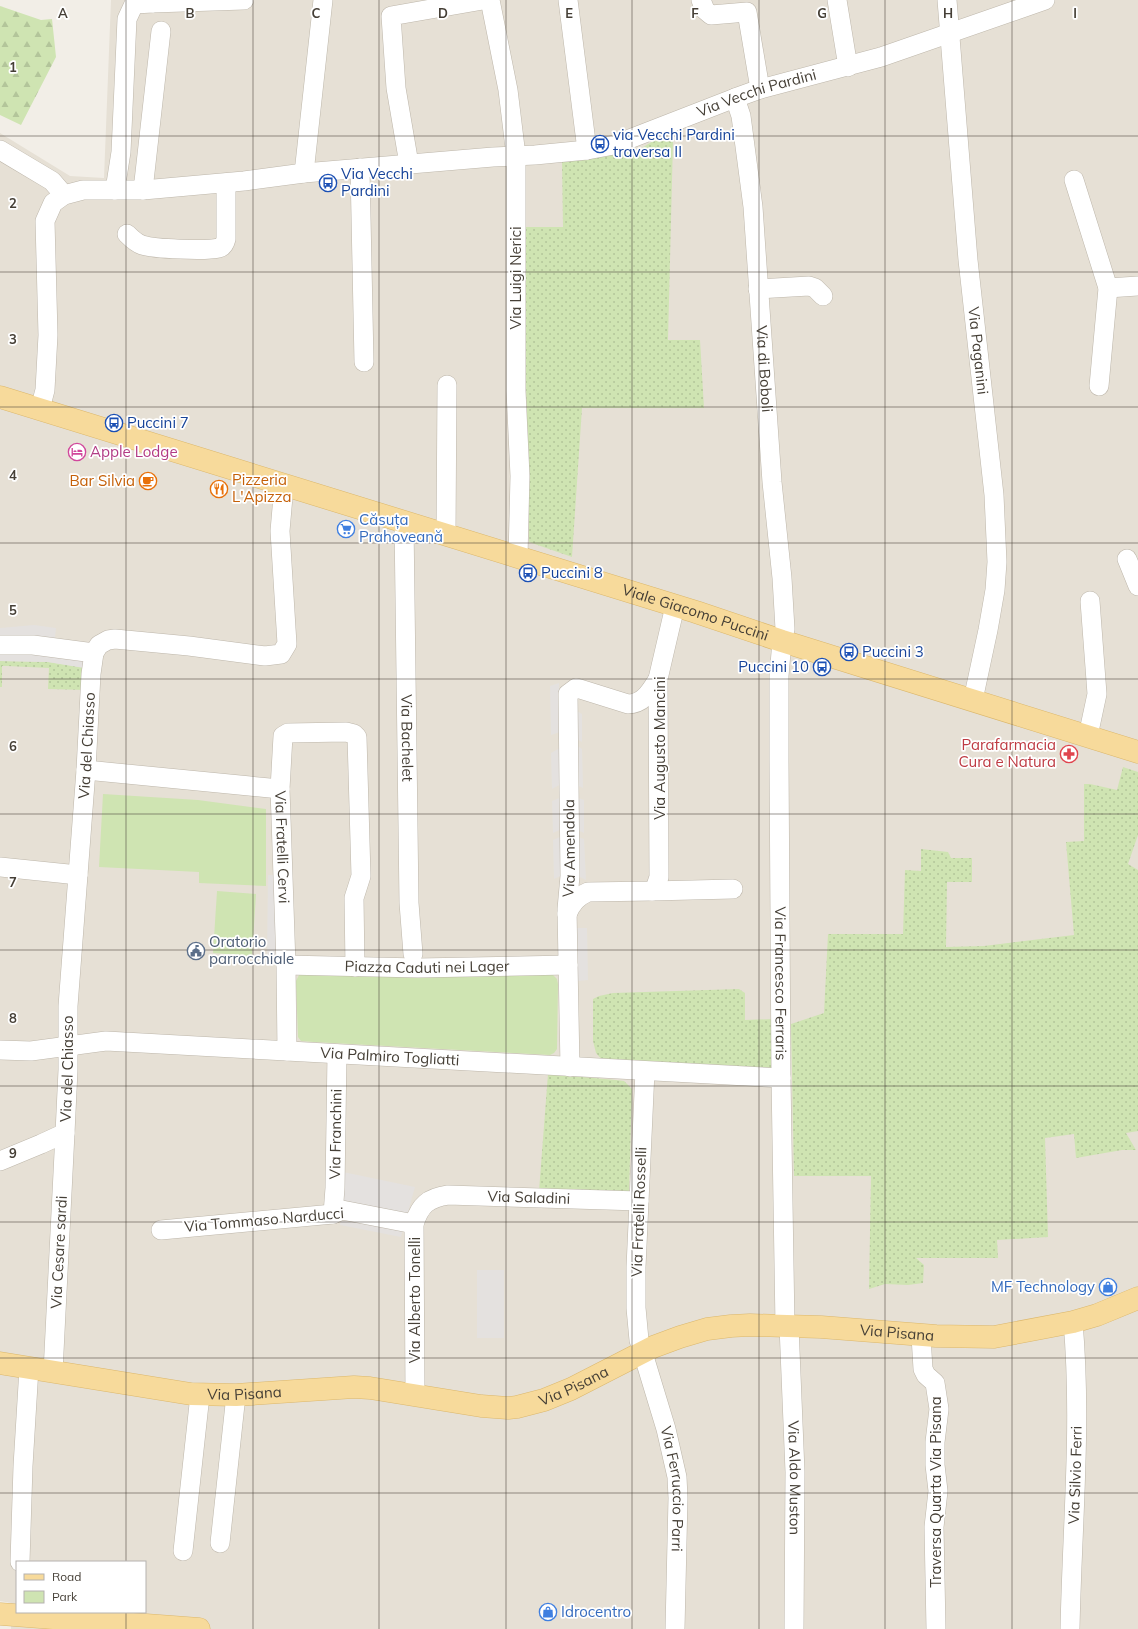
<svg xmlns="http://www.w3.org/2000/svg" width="1138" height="1629" viewBox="0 0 1138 1629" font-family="Mulish,sans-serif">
  <defs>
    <pattern id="grass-dots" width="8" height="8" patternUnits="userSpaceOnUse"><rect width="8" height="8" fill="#cfe4b2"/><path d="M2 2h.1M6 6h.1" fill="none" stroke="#b3c59a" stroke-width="1.8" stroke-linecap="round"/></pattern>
    <pattern id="forest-firs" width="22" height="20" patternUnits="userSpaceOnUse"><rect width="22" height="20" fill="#cfe4b2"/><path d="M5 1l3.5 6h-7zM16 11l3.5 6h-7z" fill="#b3c59a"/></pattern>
  </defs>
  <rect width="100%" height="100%" fill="#f2eee7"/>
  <path fill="#e6e0d5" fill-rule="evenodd" d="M111,0H1138V1629H11V1603L0,1601V133L70,176L104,178ZM17,1562H145V1612H17Z"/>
  <g fill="url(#grass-dots)">
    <polygon points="653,141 673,141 668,340 700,340 704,408 582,408 572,557 529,542 523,227 563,227 562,159 637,151"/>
    <polygon points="0,661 48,662 87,668 85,690 48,689 49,668 7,666 2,666 2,687 0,687"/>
    <polygon points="1123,767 1138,772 1138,835 1128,864 1138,870 1138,1131 1126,1133 1136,1150 1122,1150 1076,1158 1074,1134 1045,1138 1048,1237 997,1240 998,1258 916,1258 924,1265 923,1283 908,1285 885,1284 869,1289 871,1176 794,1176 791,1024 824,1013 828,934 903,934 905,870 921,871 921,849 948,852 951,858 972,858 972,882 947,882 946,947 984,946 1074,935 1066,842 1084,841 1084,784 1090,784 1117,790"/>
    <polygon points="739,989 745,993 745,1020 774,1019 776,1057 770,1072 603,1061 596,1053 593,1041 593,999 599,996 613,993"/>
    <polygon points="548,1074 616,1080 624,1081 632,1089 629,1193 539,1191"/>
  </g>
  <polygon fill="url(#forest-firs)" points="0,6 41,20 52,19 56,57 21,125 0,115"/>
  <g fill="#cfe4b2">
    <polygon points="103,794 198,800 266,809 266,886 199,883 199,872 99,867"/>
    <polygon points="217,891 256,894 252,956 213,953"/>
    <polygon points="550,972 557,979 558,984 557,1049 554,1053 550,1055 314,1042 301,1041 298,1037 296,981 300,973"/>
  </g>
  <g fill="#e4e1df">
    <polygon points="34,625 56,628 54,647 86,652 84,668 48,662 0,661 0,628"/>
    <polygon points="559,683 560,732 551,735 550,686"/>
    <polygon points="573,709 582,714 582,742 573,737"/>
    <polygon points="573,743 582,749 583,788 574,784"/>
    <polygon points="560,748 561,784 552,789 551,753"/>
    <polygon points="562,797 562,829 553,833 552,801"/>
    <polygon points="575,797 584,800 584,833 575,829"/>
    <polygon points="562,836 563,875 554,879 553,840"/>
    <polygon points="575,836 584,839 586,880 576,875"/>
    <polygon points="268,875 278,875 277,959 267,959"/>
    <polygon points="577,928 587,928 588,980 578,981"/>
    <polygon points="343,1172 415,1187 401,1237 340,1225 342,1210"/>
    <rect x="477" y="1270" width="27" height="68"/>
  </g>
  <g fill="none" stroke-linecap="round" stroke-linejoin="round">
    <defs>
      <g id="minor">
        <polyline points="153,0 153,3 244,0"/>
        <polyline points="490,0 508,90 516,156 516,391 520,476 518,557"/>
        <polyline points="568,0 587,150"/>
        <polyline points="701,0 705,10 711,15 747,12 760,89"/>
        <polyline points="837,0 848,67"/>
        <path id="s1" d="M947,0L968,260L994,495L997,562L995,590L988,630L973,700"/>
        <path id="s2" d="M735,98L741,116L753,207L772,482L782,578L785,629L782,641L779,676V760L781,1078L785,1326"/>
        <polyline points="0,150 52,181 64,195"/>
        <polyline points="409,164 396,88 391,16 483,0"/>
        <polyline points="360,168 364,362"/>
        <polyline points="304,173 323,0"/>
        <polyline points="1074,180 1108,288 1099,386"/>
        <polyline points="115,190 121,152 127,19 134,4 153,3"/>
        <polyline points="143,190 161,31"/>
        <path d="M127,234C131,238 136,243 142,245C154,249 206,251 219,248C223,247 225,243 226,239V183"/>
        <polyline points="1108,288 1138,286"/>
        <polyline points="758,289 809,286 815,288 823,296"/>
        <path id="s3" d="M40,409L45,390L48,335L45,221L53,203L64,195L83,190H143L244,181L304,173L493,157L535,155L587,150L614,145L735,98L760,89L881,57L1045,0"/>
        <path id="s4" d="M404,522L409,903L413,954"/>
        <polyline points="446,535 447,385"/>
        <polyline points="1127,559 1138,586"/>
        <polyline points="0,645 33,645 94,653"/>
        <polyline points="1088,736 1097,694 1090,601"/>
        <path id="s5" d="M86,770L280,789L286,965L287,1051"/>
        <polyline points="280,789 283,736 288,733 346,732 354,734 357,737 361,876 354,898 355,967"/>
        <polyline points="0,867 78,875"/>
        <polyline points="652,891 733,889"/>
        <path d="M567,914C572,903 577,897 588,892L652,891L656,886L659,877L658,679L675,606"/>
        <path id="s6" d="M286,965L418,968L568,965"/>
        <path id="s7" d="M0,1050L31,1051L106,1041L781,1078"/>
        <path id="s8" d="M570,1067L567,909L570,876L568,694L576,688L580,689L628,704C644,704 651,690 658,679"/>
        <path id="s9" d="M645,1071L636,1267V1308L639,1340L666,1429L677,1477L678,1498L675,1629"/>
        <path id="s10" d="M0,1161L41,1144L65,1133L68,1070V1006L86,770L91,674L94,653L99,645L108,640L115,639L189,646L265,656L281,654L287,644L280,531L284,485"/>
        <path id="s11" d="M333,1214L335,1188L337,1054"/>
        <polyline points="161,1230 333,1214 342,1210 414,1224"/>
        <path id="s12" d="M789,1326L795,1472L794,1629"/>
        <polyline points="921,1336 923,1369 926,1375 935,1383 939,1409 935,1442 935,1465 938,1491 934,1527 936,1629"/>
        <path id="s13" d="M53,1372L65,1133"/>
        <path id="s14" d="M415,1395L414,1224C420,1205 428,1198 448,1195L639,1201"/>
        <polyline points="220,1543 236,1395"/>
        <polyline points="183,1551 200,1395"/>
        <polyline points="20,1562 23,1466 29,1368"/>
        <path id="s15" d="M1070,1629C1072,1527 1082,1424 1073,1322"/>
      </g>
      <g id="major">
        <path id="s16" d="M0,397L696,612L782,641L1138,752"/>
        <path id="s17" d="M0,1363L191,1394L236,1395L354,1387L370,1388L481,1406L508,1408L517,1407L544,1400L571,1389L653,1347L680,1337L707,1329L731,1326L750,1325L821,1327L936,1336L994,1337L1073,1322L1097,1315L1138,1298"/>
        <polyline points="0,1614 199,1629"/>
      </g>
    </defs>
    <use href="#minor" stroke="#bdb6aa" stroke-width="20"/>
    <use href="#major" stroke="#dbb76c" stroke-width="23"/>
    <use href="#minor" stroke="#fff" stroke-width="19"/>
    <use href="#major" stroke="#f7da9b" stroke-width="22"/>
  </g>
  <path fill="none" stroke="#453f36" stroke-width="1" stroke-opacity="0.55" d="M126,0V1562M253,0V1629M379,0V1629M506,0V1629M632,0V1629M759,0V1629M885,0V1629M1012,0V1629M0,136H1138M0,272H1138M0,407H1138M0,543H1138M0,679H1138M0,814H1138M0,950H1138M0,1086H1138M0,1222H1138M0,1358H1138M0,1493H1138M126,1612V1629"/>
  <defs>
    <symbol id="bus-ring" viewBox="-11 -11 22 22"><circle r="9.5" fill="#fff" stroke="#1a4fb4" stroke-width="1.5"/><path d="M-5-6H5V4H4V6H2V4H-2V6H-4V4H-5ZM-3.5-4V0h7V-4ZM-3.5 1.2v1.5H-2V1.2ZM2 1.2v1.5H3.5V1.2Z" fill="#1a4fb4"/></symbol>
    <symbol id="hotel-ring" viewBox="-11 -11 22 22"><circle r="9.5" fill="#fff" stroke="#d1479c" stroke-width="1.5"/><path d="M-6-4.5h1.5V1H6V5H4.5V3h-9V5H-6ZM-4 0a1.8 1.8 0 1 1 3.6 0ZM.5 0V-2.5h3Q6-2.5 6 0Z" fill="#d1479c"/></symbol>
    <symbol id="cafe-ring" viewBox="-11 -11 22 22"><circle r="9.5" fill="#fff" stroke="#e8710a" stroke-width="1.5"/><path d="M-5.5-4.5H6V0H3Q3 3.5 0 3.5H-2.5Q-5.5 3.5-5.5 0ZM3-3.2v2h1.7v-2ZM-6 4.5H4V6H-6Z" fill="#e8710a"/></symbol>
    <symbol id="restaurant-ring" viewBox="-11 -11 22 22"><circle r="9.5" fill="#fff" stroke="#e8710a" stroke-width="1.5"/><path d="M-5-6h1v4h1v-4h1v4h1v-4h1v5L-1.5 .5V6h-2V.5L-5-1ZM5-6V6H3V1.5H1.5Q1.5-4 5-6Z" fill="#e8710a"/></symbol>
    <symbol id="supermarket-ring" viewBox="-11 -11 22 22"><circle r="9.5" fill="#fff" stroke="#3f7fe0" stroke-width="1.5"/><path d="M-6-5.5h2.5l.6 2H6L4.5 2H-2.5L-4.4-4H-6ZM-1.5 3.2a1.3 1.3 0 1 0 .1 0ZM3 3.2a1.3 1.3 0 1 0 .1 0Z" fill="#3f7fe0"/></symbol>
    <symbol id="pharmacy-ring" viewBox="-11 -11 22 22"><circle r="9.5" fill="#fff" stroke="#e0444e" stroke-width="1.5"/><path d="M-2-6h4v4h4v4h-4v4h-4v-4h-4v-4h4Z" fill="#e0444e"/></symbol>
    <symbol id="civic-ring" viewBox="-11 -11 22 22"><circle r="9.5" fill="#fff" stroke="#5c6f8a" stroke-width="1.5"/><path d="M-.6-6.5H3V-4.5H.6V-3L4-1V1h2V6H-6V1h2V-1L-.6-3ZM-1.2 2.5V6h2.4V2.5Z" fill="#5c6f8a"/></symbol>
    <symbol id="shop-ring" viewBox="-11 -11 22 22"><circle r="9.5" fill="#fff" stroke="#3f7fe0" stroke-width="1.5"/><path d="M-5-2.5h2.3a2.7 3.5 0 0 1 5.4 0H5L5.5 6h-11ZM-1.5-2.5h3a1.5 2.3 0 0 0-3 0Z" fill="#3f7fe0"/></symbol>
  </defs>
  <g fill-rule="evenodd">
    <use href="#bus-ring" x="590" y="134" width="20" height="20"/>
    <use href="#bus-ring" x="318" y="173" width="20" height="20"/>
    <use href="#bus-ring" x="104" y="413" width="20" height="20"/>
    <use href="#hotel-ring" x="67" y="442" width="20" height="20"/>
    <use href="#cafe-ring" x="138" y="471" width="20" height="20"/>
    <use href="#restaurant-ring" x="209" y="479" width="20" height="20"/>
    <use href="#supermarket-ring" x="336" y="519" width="20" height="20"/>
    <use href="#bus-ring" x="518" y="563" width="20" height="20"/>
    <use href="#bus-ring" x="839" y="642" width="20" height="20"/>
    <use href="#bus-ring" x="812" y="657" width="20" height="20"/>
    <use href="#pharmacy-ring" x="1059" y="744" width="20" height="20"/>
    <use href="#civic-ring" x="186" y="941" width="20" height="20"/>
    <use href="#shop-ring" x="1098" y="1277" width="20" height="20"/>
    <use href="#shop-ring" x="538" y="1602" width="20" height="20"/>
  </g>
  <g text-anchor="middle" stroke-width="3.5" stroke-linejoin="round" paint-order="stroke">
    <g font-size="15" fill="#453f36" stroke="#fff">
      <text dy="5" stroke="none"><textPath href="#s3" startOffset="927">Via Vecchi Pardini</textPath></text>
      <text transform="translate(516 278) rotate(-90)" y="5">Via Luigi Nerici</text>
      <text dy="5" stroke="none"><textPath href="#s1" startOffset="352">Via Paganini</textPath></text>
      <text dy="5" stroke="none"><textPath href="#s2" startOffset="273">Via di Boboli</textPath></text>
      <text dy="5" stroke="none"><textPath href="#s16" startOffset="728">Viale Giacomo Puccini</textPath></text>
      <text dy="5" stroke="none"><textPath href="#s4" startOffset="216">Via Bachelet</textPath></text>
      <text dy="5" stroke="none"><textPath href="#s10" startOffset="459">Via del Chiasso</textPath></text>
      <text transform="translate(660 748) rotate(-90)" y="5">Via Augusto Mancini</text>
      <text dy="5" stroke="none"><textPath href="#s8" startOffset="219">Via Amendola</textPath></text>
      <text dy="5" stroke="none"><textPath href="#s5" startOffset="253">Via Fratelli Cervi</textPath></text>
      <text dy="5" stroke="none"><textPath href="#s6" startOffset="141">Piazza Caduti nei Lager</textPath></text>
      <text dy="5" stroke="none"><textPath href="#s2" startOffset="889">Via Francesco Ferraris</textPath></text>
      <text dy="5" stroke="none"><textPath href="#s7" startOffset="391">Via Palmiro Togliatti</textPath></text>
      <text dy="5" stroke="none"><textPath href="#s10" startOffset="135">Via del Chiasso</textPath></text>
      <text dy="5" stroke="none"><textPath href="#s11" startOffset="80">Via Franchini</textPath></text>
      <text dy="5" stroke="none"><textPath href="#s14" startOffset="300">Via Saladini</textPath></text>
      <text transform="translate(639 1212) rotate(-88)" y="5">Via Fratelli Rosselli</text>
      <text transform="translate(264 1220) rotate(-5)" y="5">Via Tommaso Narducci</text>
      <text dy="5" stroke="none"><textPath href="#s13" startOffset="120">Via Cesare sardi</textPath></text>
      <text transform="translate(415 1300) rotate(-90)" y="5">Via Alberto Tonelli</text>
      <text dy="5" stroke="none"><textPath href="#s17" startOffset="918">Via Pisana</textPath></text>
      <text dy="5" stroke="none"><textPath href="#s17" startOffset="582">Via Pisana</textPath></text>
      <text dy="5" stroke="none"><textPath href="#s17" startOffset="247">Via Pisana</textPath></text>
      <text dy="5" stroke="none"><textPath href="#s15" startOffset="154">Via Silvio Ferri</textPath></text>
      <text dy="5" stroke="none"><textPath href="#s12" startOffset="152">Via Aldo Muston</textPath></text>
      <text dy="5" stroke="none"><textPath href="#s9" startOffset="423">Via Ferruccio Parri</textPath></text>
      <text transform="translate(936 1492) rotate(-90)" y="5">Traversa Quarta Via Pisana</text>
    </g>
    <g font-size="15" fill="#164399" stroke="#fff" text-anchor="start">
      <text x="613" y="140">via Vecchi Pardini<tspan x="613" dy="17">traversa II</tspan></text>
      <text x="341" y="179">Via Vecchi<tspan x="341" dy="17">Pardini</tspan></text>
      <text x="127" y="428">Puccini 7</text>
      <text x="541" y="578">Puccini 8</text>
      <text x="862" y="657">Puccini 3</text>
      <text x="809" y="672" text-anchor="end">Puccini 10</text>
    </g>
    <g font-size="15" fill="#b23c85" stroke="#fff" text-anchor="start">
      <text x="90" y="457">Apple Lodge</text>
    </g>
    <g font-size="15" fill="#c56008" stroke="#fff" text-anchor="start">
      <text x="232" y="485">Pizzeria<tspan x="232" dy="17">L'Apizza</tspan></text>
      <text x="135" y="486" text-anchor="end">Bar Silvia</text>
    </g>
    <g font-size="15" fill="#366cbe" stroke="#fff" text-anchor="start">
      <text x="359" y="525">Căsuța<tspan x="359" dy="17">Prahoveană</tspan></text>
      <text x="1095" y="1292" text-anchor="end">MF Technology</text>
      <text x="561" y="1617">Idrocentro</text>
    </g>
    <g font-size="15" fill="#be3a42" stroke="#fff" text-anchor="end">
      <text x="1056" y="750">Parafarmacia<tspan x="1056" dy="17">Cura e Natura</tspan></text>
    </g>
    <g font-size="15" fill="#4e5e75" stroke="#fff" text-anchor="start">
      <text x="209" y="947">Oratorio<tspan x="209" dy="17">parrocchiale</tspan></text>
    </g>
  </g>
  <g font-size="13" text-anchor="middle" font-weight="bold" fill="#453f36" stroke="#fff" stroke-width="3.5" stroke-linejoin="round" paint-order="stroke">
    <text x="63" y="18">A</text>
    <text x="190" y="18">B</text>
    <text x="316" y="18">C</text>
    <text x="443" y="18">D</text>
    <text x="569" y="18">E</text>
    <text x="695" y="18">F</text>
    <text x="822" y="18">G</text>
    <text x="948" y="18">H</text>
    <text x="1075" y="18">I</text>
    <text x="13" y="72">1</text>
    <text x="13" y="208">2</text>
    <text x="13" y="344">3</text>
    <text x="13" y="480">4</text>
    <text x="13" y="615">5</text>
    <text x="13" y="751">6</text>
    <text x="13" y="887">7</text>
    <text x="13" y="1023">8</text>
    <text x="13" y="1158">9</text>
  </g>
  <rect x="16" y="1561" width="130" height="52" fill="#ffffff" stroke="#b5b2af"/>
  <rect x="24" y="1574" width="20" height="6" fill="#f7da9b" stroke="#b5b2af"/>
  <text x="52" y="1581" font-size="12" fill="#453f36">Road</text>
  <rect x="24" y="1591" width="20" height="12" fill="#cfe4b2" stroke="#b5b2af"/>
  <text x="52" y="1601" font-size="12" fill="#453f36">Park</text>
</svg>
